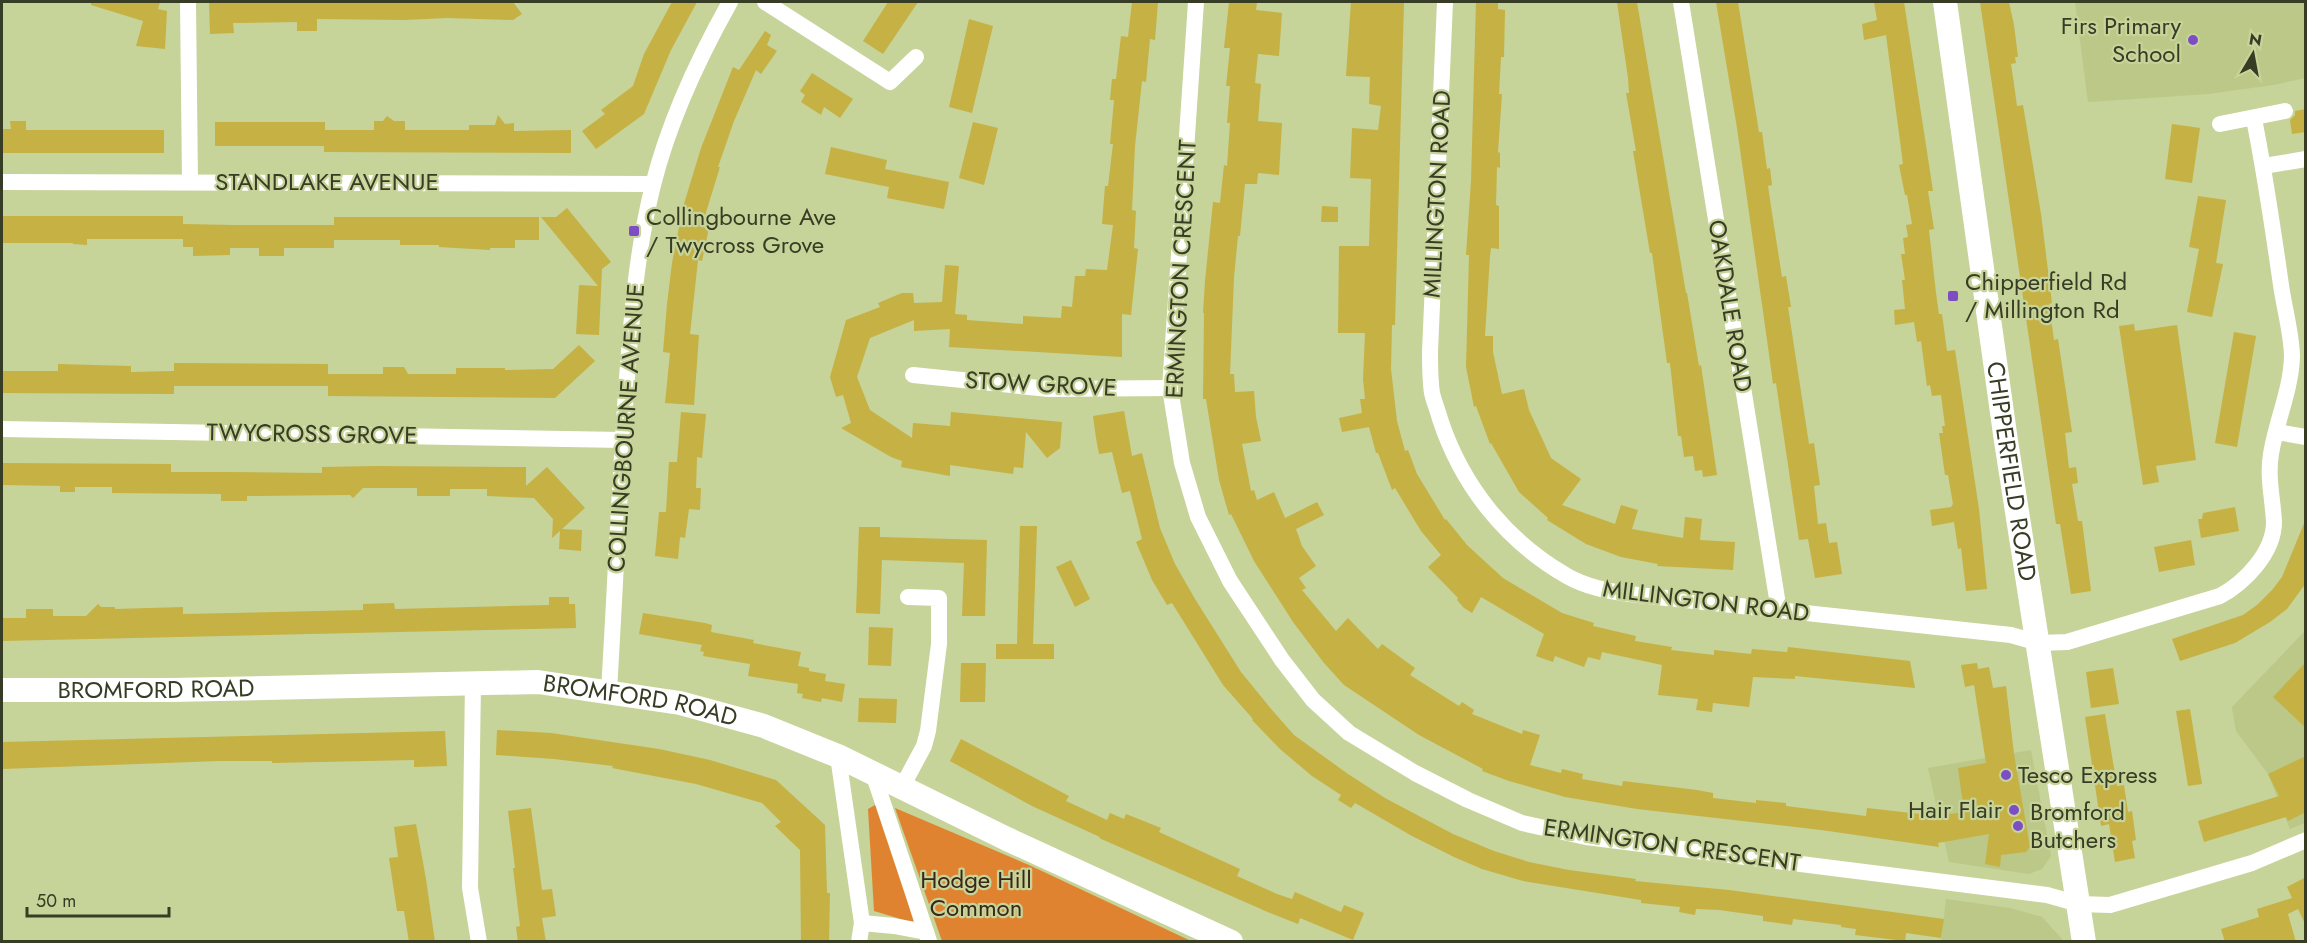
<svg xmlns="http://www.w3.org/2000/svg" width="2307" height="943" viewBox="0 0 2307 943" font-family="Jost,sans-serif">
  <rect width="100%" height="100%" fill="#c6d399"/>
  <g fill="#bbc887">
    <polygon points="2075,2 2305,2 2305,78 2273,85 2208,94 2088,102"/>
    <polygon points="2305,631 2305,823 2290,829 2268,774 2236,731 2232,707"/>
    <polygon points="2031,750 2051,856 2042,869 2029,874 1949,862 1928,768"/>
    <polygon points="1946,899 2010,908 2042,917 2062,939 2063,941 1941,942"/>
  </g>
  <g fill="#df8330">
    <polygon points="875,805 880,808 914,923 874,911 868,809"/>
    <polygon points="895,808 1029,865 1191,941 942,941"/>
  </g>
  <g fill="#c6b144">
    <polygon points="91,2 160,2 158,9 167,11 165,49 136,46 143,21 91,5"/>
    <polygon points="209,2 513,2 522,14 513,20 447,18 404,20 317,19 317,31 297,31 297,22 233,23 234,33 210,34"/>
    <polygon points="672,2 697,2 671,50 644,114 596,149 582,131 605,114 601,110 633,86 644,54"/>
    <polygon points="888,2 918,2 883,54 863,41"/>
    <polygon points="1132,2 1158,2 1155,40 1150,39 1146,82 1142,81 1135,146 1132,210 1136,211 1134,248 1138,249 1131,315 1122,314 1122,357 949,347 950,329 914,331 914,320 870,338 857,377 870,410 912,438 913,423 950,426 951,412 1062,422 1060,448 1047,458 1026,432 1023,468 1014,467 1013,474 950,465 950,476 901,467 902,461 891,457 841,428 851,423 843,395 836,397 830,377 846,320 880,307 878,303 902,293 913,293 914,303 942,302 945,265 959,266 955,314 967,315 967,320 1023,324 1023,316 1061,318 1062,306 1072,307 1075,276 1085,276 1086,269 1107,270 1113,225 1102,224 1105,186 1108,186 1113,144 1110,144 1114,100 1110,100 1112,79 1116,79 1121,36 1128,37"/>
    <polygon points="1229,2 1257,2 1256,10 1282,13 1279,56 1258,54 1255,83 1261,84 1258,121 1282,123 1279,175 1258,173 1257,184 1245,184 1240,236 1238,236 1234,277 1230,374 1234,374 1235,392 1254,391 1256,417 1261,441 1242,444 1251,491 1254,490 1257,500 1274,492 1285,518 1317,502 1324,515 1296,529 1302,546 1316,566 1299,578 1306,588 1302,590 1336,631 1348,618 1378,649 1382,644 1415,668 1410,675 1459,706 1462,702 1474,710 1472,714 1522,734 1523,730 1540,735 1530,765 1561,773 1562,769 1583,774 1582,779 1622,786 1623,781 1697,790 1713,793 1713,798 1756,803 1756,800 1786,803 1786,806 1866,816 1867,808 1938,816 1964,812 1958,768 1986,763 1974,685 1965,687 1961,665 1977,663 1978,669 1989,667 1993,688 2006,686 2014,754 2030,847 2026,852 2001,855 2000,867 1985,864 1989,834 1938,843 1939,847 1821,830 1637,809 1565,797 1509,781 1482,771 1483,769 1419,735 1344,685 1324,663 1293,622 1254,561 1231,514 1229,515 1219,480 1206,399 1203,399 1204,313 1203,313 1205,281 1213,202 1220,203 1224,165 1227,166 1230,123 1227,123 1230,86 1226,86 1230,48 1224,48"/>
    <polygon points="1351,2 1404,2 1395,325 1392,325 1391,369 1397,421 1405,451 1408,450 1417,474 1445,520 1446,519 1467,545 1503,578 1562,613 1594,623 1593,626 1636,636 1635,641 1672,647 1671,650 1714,655 1714,650 1751,654 1752,649 1787,652 1788,647 1910,661 1915,688 1795,676 1795,679 1753,677 1749,707 1713,703 1712,712 1696,710 1698,699 1658,695 1662,665 1602,652 1600,660 1588,657 1584,667 1555,656 1553,662 1536,656 1544,634 1481,597 1472,613 1464,608 1457,600 1458,598 1428,567 1441,555 1421,531 1395,488 1392,490 1378,453 1376,453 1369,427 1342,432 1339,418 1362,413 1360,399 1365,399 1363,379 1365,333 1338,333 1339,246 1369,246 1371,179 1350,178 1352,128 1378,130 1381,106 1369,104 1370,77 1346,76"/>
    <polygon points="1476,2 1498,3 1498,9 1505,10 1504,57 1501,57 1499,94 1502,94 1498,152 1500,153 1500,168 1497,167 1496,205 1499,206 1499,249 1491,248 1490,256 1485,336 1493,336 1493,352 1502,394 1524,389 1529,410 1551,458 1581,479 1562,505 1615,524 1621,505 1638,510 1632,529 1683,538 1685,517 1702,519 1700,540 1735,542 1733,570 1657,566 1658,564 1621,557 1586,544 1547,520 1548,518 1519,492 1491,443 1490,444 1476,406 1474,407 1466,367 1469,255 1466,255 1471,181"/>
    <polygon points="1617,2 1637,2 1686,293 1687,293 1699,366 1701,365 1717,475 1703,477 1702,470 1695,471 1693,456 1684,457 1681,436 1678,436 1670,363 1667,363 1652,253 1650,253 1633,151 1636,151 1626,93 1629,93 1628,78"/>
    <polygon points="1716,2 1738,2 1759,132 1762,132 1767,169 1770,168 1772,185 1768,186 1772,213 1782,277 1786,276 1791,307 1788,307 1809,444 1814,443 1820,485 1814,486 1818,524 1826,523 1829,543 1837,542 1842,574 1815,578 1808,539 1799,540 1776,383 1773,384 1769,354 1737,128"/>
    <polygon points="1874,2 1904,2 1933,191 1928,191 1934,229 1929,230 1936,293 1939,314 1942,314 1947,351 1955,350 1979,509 1987,589 1966,591 1961,548 1958,549 1954,522 1932,526 1930,510 1951,507 1953,504 1948,475 1945,475 1939,433 1943,433 1942,426 1945,426 1941,395 1932,396 1930,385 1927,386 1921,341 1917,342 1914,322 1895,325 1894,310 1905,309 1902,280 1905,280 1901,254 1905,254 1903,238 1908,237 1906,225 1912,224 1907,195 1905,195 1899,165 1903,164 1886,35 1864,40 1862,24 1877,20"/>
    <polygon points="1980,2 2009,2 2014,25 2018,57 2015,57 2016,63 2011,64 2014,84 2017,106 2023,105 2041,214 2052,303 2049,304 2054,340 2058,339 2072,432 2065,433 2069,468 2076,467 2078,483 2072,484 2078,521 2082,521 2091,591 2071,594 2060,524 2056,524"/>
    <polygon points="969,19 993,26 972,113 949,107"/>
    <polygon points="765,31 771,35 767,45 777,51 761,74 756,70 734,121 718,167 720,167 703,222 710,223 702,261 698,260 690,334 699,335 694,405 665,403 670,353 663,352 667,304 672,263 683,207 701,148 733,67 739,70"/>
    <polygon points="812,73 853,99 840,118 824,107 821,115 801,102 805,95 800,91"/>
    <polygon points="2306,109 2306,132 2292,134 2290,120 2295,115 2295,111"/>
    <polygon points="498,115 505,124 514,123 514,131 571,130 571,153 324,152 324,146 215,146 215,122 325,122 325,130 374,130 374,121 383,121 387,116 394,121 405,121 405,130 469,130 469,125 495,125"/>
    <polygon points="10,121 26,121 26,130 164,130 164,153 2,153 2,129 11,129"/>
    <polygon points="973,122 998,128 984,185 959,178"/>
    <polygon points="2172,124 2200,128 2192,183 2165,179"/>
    <polygon points="831,147 887,160 885,169 949,182 944,209 887,198 889,187 825,174"/>
    <polygon points="2198,196 2226,200 2216,263 2223,264 2212,317 2187,312 2199,249 2189,247"/>
    <polygon points="1322,206 1338,207 1338,222 1321,222"/>
    <polygon points="567,208 611,262 602,269 599,335 576,334 579,285 598,286 541,217 556,217"/>
    <polygon points="2,216 183,216 183,224 233,225 334,225 334,217 539,217 539,240 515,240 515,248 490,248 490,250 439,247 439,245 400,245 400,240 334,240 334,248 284,248 284,256 259,256 259,248 230,248 230,255 193,256 193,247 183,247 183,239 87,239 87,245 73,244 73,243 2,243"/>
    <polygon points="2134,324 2135,331 2177,325 2196,460 2156,466 2159,482 2143,485 2119,326"/>
    <polygon points="2234,332 2256,336 2237,447 2215,443"/>
    <polygon points="579,345 595,361 555,398 328,396 328,374 328,386 174,386 174,394 2,393 2,371 58,371 58,364 131,366 131,372 174,371 174,363 328,364 328,374 383,374 383,367 404,367 408,374 456,374 456,368 505,368 505,370 553,369"/>
    <polygon points="1124,411 1132,456 1142,453 1160,528 1175,564 1195,599 1241,672 1272,710 1294,735 1348,774 1385,798 1453,834 1494,851 1529,862 1569,870 1636,879 1635,881 1729,890 1944,919 1941,938 1906,933 1905,941 1855,935 1856,929 1841,927 1841,925 1793,919 1792,925 1763,921 1763,916 1719,910 1696,909 1695,915 1679,912 1680,907 1641,903 1641,900 1523,881 1482,869 1454,857 1412,836 1355,803 1351,808 1338,800 1341,795 1312,776 1280,749 1252,720 1253,719 1223,685 1172,603 1167,605 1152,580 1136,542 1142,539 1130,491 1122,493 1112,452 1099,454 1096,438 1093,416"/>
    <polygon points="681,412 706,414 702,458 697,457 696,488 701,488 700,510 689,509 685,538 680,537 678,559 655,556 659,512 666,512 669,462 677,462"/>
    <polygon points="2,463 171,464 171,472 226,472 322,473 322,467 376,466 526,467 526,486 547,467 585,508 562,529 582,530 581,551 559,549 560,531 552,538 553,519 534,498 487,496 487,489 450,489 450,496 417,496 417,488 363,488 353,498 350,495 247,496 247,501 221,501 221,494 112,493 112,487 75,487 75,492 60,492 60,486 2,485"/>
    <polygon points="2235,507 2239,531 2201,538 2198,519 2202,519 2203,513"/>
    <polygon points="2305,521 2306,583 2287,609 2270,622 2235,643 2180,661 2172,639 2243,615 2257,605 2272,590 2282,577"/>
    <polygon points="1020,526 1037,526 1033,644 1054,644 1054,659 996,659 996,644 1017,644"/>
    <polygon points="859,527 880,527 880,537 987,540 985,616 962,616 964,563 882,560 880,614 856,613"/>
    <polygon points="2191,540 2195,565 2159,572 2154,547"/>
    <polygon points="1071,560 1090,599 1075,607 1056,567"/>
    <polygon points="549,597 569,597 569,604 575,604 576,628 2,641 2,618 26,618 26,609 53,609 53,616 86,616 98,604 101,607 115,607 115,609 183,607 183,614 363,610 363,604 394,603 395,609 549,605"/>
    <polygon points="643,613 705,623 712,625 711,632 754,640 753,643 801,652 798,666 809,668 809,671 826,674 825,681 845,684 842,702 822,698 821,702 802,698 803,694 797,693 798,684 748,676 750,664 703,656 704,652 700,651 702,645 639,634"/>
    <polygon points="869,627 893,628 891,666 868,665"/>
    <polygon points="2306,662 2306,728 2273,697"/>
    <polygon points="961,663 986,663 985,702 960,702"/>
    <polygon points="2113,668 2119,704 2091,708 2086,672"/>
    <polygon points="859,698 897,699 896,723 858,722"/>
    <polygon points="2190,709 2202,784 2188,786 2176,711"/>
    <polygon points="2105,714 2117,786 2124,785 2128,812 2132,811 2136,840 2132,841 2135,858 2115,862 2109,824 2101,826 2085,717"/>
    <polygon points="497,730 551,733 659,749 710,760 776,780 825,825 827,893 830,893 829,942 801,942 800,850 775,826 781,822 762,803 696,784 612,768 613,766 554,759 496,755"/>
    <polygon points="445,731 447,766 414,767 414,760 272,763 272,761 219,761 2,769 2,742"/>
    <polygon points="961,739 1069,796 1066,801 1107,820 1110,813 1124,819 1126,814 1161,828 1159,832 1240,869 1237,876 1277,894 1292,899 1295,892 1341,912 1344,905 1364,913 1353,940 1300,918 1298,924 1270,913 1099,838 1100,837 1032,806 950,761"/>
    <polygon points="2306,756 2306,812 2288,821 2286,817 2204,842 2198,821 2279,796 2268,774"/>
    <polygon points="531,808 542,890 552,889 556,916 542,918 546,942 518,942 516,927 520,926 513,868 515,868 508,811"/>
    <polygon points="416,824 426,879 435,942 409,942 404,911 397,911 389,858 398,857 394,827"/>
    <polygon points="2306,877 2306,926 2298,909 2288,914 2296,942 2225,942 2221,929 2259,917 2257,909 2292,898 2287,887"/>
  </g>
  <g fill="none" stroke-linecap="round" stroke-linejoin="round">
    <g stroke="#fff" stroke-width="16">
      <polyline points="188,2 190,182"/>
      <polyline points="765,2 890,82 916,57"/>
      <polyline points="1196,2 1170,388 1182,463 1198,517 1230,581 1282,660 1313,700 1349,733 1415,773 1468,800 1522,823 1586,837 2047,895 2079,904 2110,905 2252,863 2306,840"/>
      <path d="M1445,2L1430,352C1430,365 1430,380 1432,393C1434,402 1438,411 1440,419C1462,486 1506,541 1567,576C1586,587 1608,591 1629,594L2011,635L2039,643L2067,642L2220,596C2244,583 2274,553 2274,522C2273,500 2267,477 2271,454C2276,422 2291,390 2292,357C2292,335 2284,307 2281,285C2273,229 2265,174 2254,119"/>
      <polyline points="1681,2 1779,611"/>
      <polyline points="2220,124 2285,111"/>
      <polyline points="2264,166 2306,159"/>
      <polyline points="2,182 653,184"/>
      <polyline points="913,375 1049,389 1170,388"/>
      <polyline points="2,429 623,440"/>
      <polyline points="2277,432 2306,437"/>
      <polyline points="473,683 470,888 479,942"/>
      <path d="M609,691C615,592 619,492 626,392C631,322 636,253 653,185C669,121 698,59 730,2"/>
      <polyline points="838,756 862,923 894,926 926,932"/>
      <polyline points="873,773 929,941"/>
      <polyline points="902,787 924,746 928,731 939,644 939,598 908,597"/>
      <polyline points="859,942 862,923"/>
    </g>
    <g stroke="#fff" stroke-width="24">
      <path id="s1" d="M1945,2L2006,441L2084,942"/>
      <path id="s2" d="M2,690H171L538,682L680,703L764,726L838,756L1007,839L1231,942"/>
    </g>
  </g>
  <g fill="#7d4dc6" stroke="#c6d399" stroke-width="2">
    <circle cx="2193" cy="40" r="6"/>
    <rect x="628" y="225" width="12" height="12" rx="3"/>
    <rect x="1947" y="290" width="12" height="12" rx="3"/>
    <circle cx="2006" cy="775" r="6"/>
    <circle cx="2014" cy="810" r="6"/>
    <circle cx="2018" cy="826" r="6"/>
  </g>
  <g text-anchor="middle" stroke-width="4.5" stroke-linejoin="round" paint-order="stroke">
    <g font-size="24" fill="#373c24" stroke="#c6d399" text-anchor="start">
      <text x="2181" y="34" text-anchor="end">Firs Primary<tspan x="2181" dy="28">School</tspan></text>
      <text x="646" y="225">Collingbourne Ave<tspan x="646" dy="28">/ Twycross Grove</tspan></text>
      <text x="1965" y="290">Chipperfield Rd<tspan x="1965" dy="28">/ Millington Rd</tspan></text>
      <text x="2018" y="783">Tesco Express</text>
      <text x="2002" y="818" text-anchor="end">Hair Flair</text>
      <text x="2030" y="820">Bromford<tspan x="2030" dy="28">Butchers</tspan></text>
    </g>
    <g font-size="24" fill="#373c24" stroke="#c6d399">
      <text x="327" y="190">STANDLAKE AVENUE</text>
      <text transform="translate(1437 194) rotate(-87)" y="8">MILLINGTON ROAD</text>
      <text transform="translate(1181 269) rotate(-87)" y="8">ERMINGTON CRESCENT</text>
      <text transform="translate(1730 306) rotate(81)" y="8">OAKDALE ROAD</text>
      <text transform="translate(1041 384) rotate(3)" y="8">STOW GROVE</text>
      <text transform="translate(626 428) rotate(-86)" y="8">COLLINGBOURNE AVENUE</text>
      <text transform="translate(312 434) rotate(1)" y="8">TWYCROSS GROVE</text>
      <text dy="8" stroke="none"><textPath href="#s1" startOffset="474">CHIPPERFIELD ROAD</textPath></text>
      <text transform="translate(1706 601) rotate(7)" y="8">MILLINGTON ROAD</text>
      <text dy="8" stroke="none"><textPath href="#s2" startOffset="154">BROMFORD ROAD</textPath></text>
      <text dy="8" stroke="none"><textPath href="#s2" startOffset="640">BROMFORD ROAD</textPath></text>
      <text transform="translate(1672 845) rotate(8)" y="8">ERMINGTON CRESCENT</text>
    </g>
    <g font-size="24" fill="#3a2618" stroke="#c6d399">
      <text x="976" y="888">Hodge Hill<tspan x="976" dy="28">Common</tspan></text>
    </g>
  </g>
  <rect width="2307" height="943" fill="none" stroke="#373c24" stroke-width="6"/>
  <g transform="translate(2253 54) rotate(10)" stroke="#c6d399" stroke-width="4.5" paint-order="stroke">
  <path d="M0-4.5L10 22L0 15L-10 22Z" fill="#373c24"/>
  <text y="-9" font-size="16" font-weight="bold" text-anchor="middle" fill="#373c24">N</text>
  </g>
  <path d="M27 907v9h142v-9" fill="none" stroke="#373c24" stroke-width="3"/>
  <text x="36" y="907" font-size="18" fill="#373c24" stroke="#c6d399" stroke-width="4.5" paint-order="stroke">50 m</text>
</svg>
